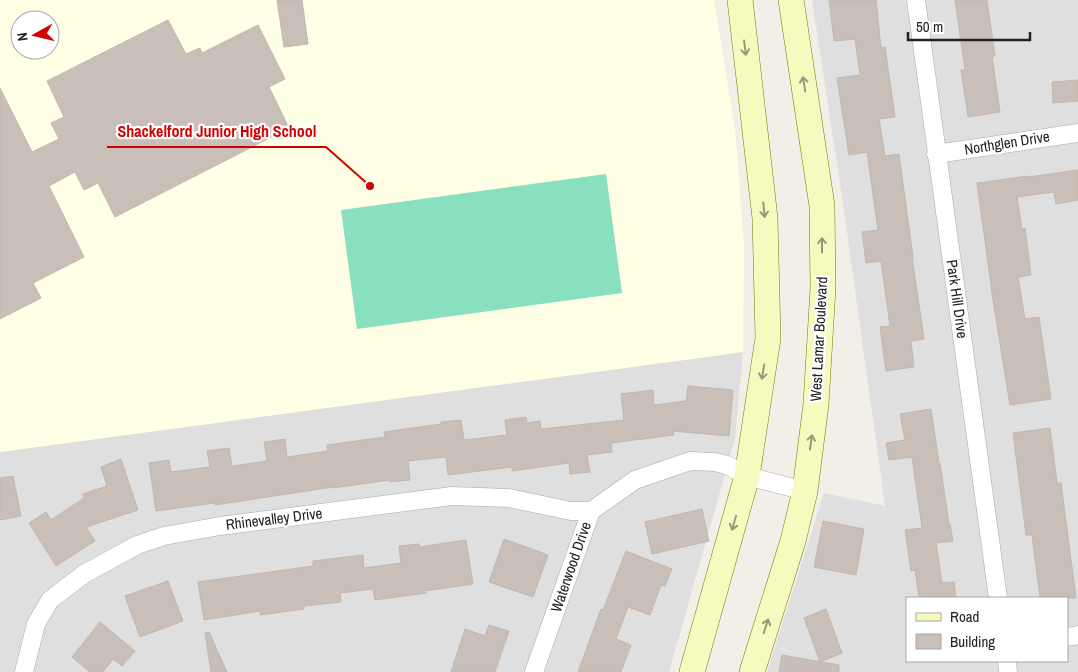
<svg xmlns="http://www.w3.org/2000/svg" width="1078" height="672" viewBox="0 0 1078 672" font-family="'Archivo Narrow',sans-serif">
  <rect width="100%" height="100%" fill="#f2efe9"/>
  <g fill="#e0dfdf" fill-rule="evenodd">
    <path d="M812,0H1078V672H767L824,493L885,506L843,203ZM907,598H1067V661H907Z"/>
    <polygon points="743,352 735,439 669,672 0,672 0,452"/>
  </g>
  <path fill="#ffffe5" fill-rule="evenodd" d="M0,0H714L735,129L744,244L743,352L0,452ZM20,20H50V50H20Z"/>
  <polygon fill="#88e0be" points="606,174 622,293 357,329 341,210"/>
  <g fill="#c7bfb8" stroke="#c4b6ab">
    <polygon points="277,0 302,0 308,44 284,47"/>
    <polygon points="829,0 876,0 881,48 885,47 895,117 879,119 885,156 899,154 913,257 912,257 924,339 911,341 914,367 886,371 880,327 890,326 881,261 866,263 862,232 878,230 867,152 849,155 837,78 860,75 855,39 834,41"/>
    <polygon points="955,0 987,0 995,56 992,56 1000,112 968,117 961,70 965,70"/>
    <polygon points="168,20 186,54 200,48 202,53 258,25 285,79 269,87 289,128 115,217 98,183 84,190 75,172 49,186 84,257 33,283 41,298 0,319 0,88 32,152 59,139 51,123 64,117 47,81"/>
    <polygon points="1078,80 1078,101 1053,103 1052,82"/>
    <polygon points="1078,170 1078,200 1056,204 1054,192 1017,197 1022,229 1025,228 1031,275 1018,277 1025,319 1039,317 1051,399 1010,405 993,300 977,183 1029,176 1029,177"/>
    <polygon points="688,386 733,390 729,436 673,431 674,435 611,443 612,452 587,455 590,472 570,474 569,463 512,471 512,467 448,475 446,457 408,461 410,480 390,482 390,480 333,488 333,487 215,505 215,503 156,511 149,463 169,460 171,472 210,467 207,451 229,448 232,466 267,461 264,442 285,439 287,457 328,451 327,445 385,437 384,432 441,424 441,422 461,420 464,440 507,435 505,420 526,417 527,423 540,421 541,429 624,420 621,394 653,390 654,405 686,401"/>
    <polygon points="931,409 939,463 940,463 949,524 950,524 953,541 936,543 942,583 954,582 956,598 919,598 915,570 911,571 905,530 922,528 912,457 889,460 886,443 905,440 900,414"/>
    <polygon points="1050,428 1057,483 1061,483 1076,598 1040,598 1032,535 1026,535 1013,433"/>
    <polygon points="121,459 138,510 86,527 95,541 56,566 29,523 46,512 51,520 84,498 83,494 107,486 101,467"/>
    <polygon points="13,476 21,516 0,520 0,478"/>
    <polygon points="702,509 709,541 652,554 645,522"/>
    <polygon points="823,521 864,529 856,575 814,567"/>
    <polygon points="504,539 548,555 533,597 489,582"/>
    <polygon points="466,540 473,584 425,591 426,593 375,600 373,589 340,593 341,602 304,606 304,609 260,615 260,611 204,620 198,582 313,566 313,561 363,555 364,568 401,563 399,546 419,544 419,547"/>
    <polygon points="626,551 672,569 665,586 661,585 650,615 628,607 616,639 631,645 621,672 578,672 601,609 603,610"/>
    <polygon points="168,581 183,621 140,637 125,596"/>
    <polygon points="826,609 842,653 820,662 804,618"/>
    <polygon points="100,622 135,651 122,666 113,659 103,672 90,672 72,657"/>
    <polygon points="489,625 509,631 495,672 451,672 465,629 485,636"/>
    <polygon points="209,632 227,672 211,672 205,633"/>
    <polygon points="782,655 839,665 839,672 779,672"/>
  </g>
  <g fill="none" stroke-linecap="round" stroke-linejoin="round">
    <defs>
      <g id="street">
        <polyline points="916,0 998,598"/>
        <polyline points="936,154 1078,133"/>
        <polyline points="1067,637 1078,635"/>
        <polyline points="1007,661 1008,672"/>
        <polyline points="24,672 36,624 50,600 84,574 137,545 164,536 220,526 452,496 509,498 571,511 591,511"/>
        <polyline points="534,672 591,511 635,480 690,461 715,462 727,465 747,476 805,491"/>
      </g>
      <g id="secondary">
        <polyline points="692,672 747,476 768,338 765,218 740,0"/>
        <polyline points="752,672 793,541 805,491 816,404 823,288 822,206 791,0"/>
      </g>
    </defs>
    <use href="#street" stroke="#a9a9a9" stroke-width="19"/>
    <use href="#secondary" stroke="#707d05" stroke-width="26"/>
    <use href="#street" stroke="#fff" stroke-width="18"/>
    <use href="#secondary" stroke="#f7fabf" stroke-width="25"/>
  </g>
  <defs><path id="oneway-shaft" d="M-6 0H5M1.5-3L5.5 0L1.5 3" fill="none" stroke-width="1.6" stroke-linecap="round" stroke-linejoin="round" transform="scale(1.25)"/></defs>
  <g stroke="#979978">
    <use href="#oneway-shaft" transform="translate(745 48) rotate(83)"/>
    <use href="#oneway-shaft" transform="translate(804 84) rotate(-99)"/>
    <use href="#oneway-shaft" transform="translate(764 210) rotate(84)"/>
    <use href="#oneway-shaft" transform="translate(822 245) rotate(-90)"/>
    <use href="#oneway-shaft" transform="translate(763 372) rotate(99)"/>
    <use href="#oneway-shaft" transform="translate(811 442) rotate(-82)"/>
    <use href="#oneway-shaft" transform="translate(734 523) rotate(106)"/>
    <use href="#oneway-shaft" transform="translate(766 626) rotate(-72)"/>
  </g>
  <g text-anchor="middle" stroke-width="4.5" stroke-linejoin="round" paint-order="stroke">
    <g font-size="15" fill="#222" stroke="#fff">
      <text transform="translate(1007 143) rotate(-9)" y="5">Northglen Drive</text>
      <text transform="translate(957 299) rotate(82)" y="5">Park Hill Drive</text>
      <text transform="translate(819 339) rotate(-87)" y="5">West Lamar Boulevard</text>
      <text transform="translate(274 519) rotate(-7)" y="5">Rhinevalley Drive</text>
      <text transform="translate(571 567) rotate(-71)" y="5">Waterwood Drive</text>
    </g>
  </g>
  <path fill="none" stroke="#d40000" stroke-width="2" d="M370 186L326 147H107"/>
  <circle fill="#d40000" stroke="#fff" stroke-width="2" cx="370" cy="186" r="5"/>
  <g font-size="16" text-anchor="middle" font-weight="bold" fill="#d40000" stroke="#fff" stroke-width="4.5" stroke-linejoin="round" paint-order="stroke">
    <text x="217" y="137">Shackelford Junior High School</text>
  </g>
  <rect x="906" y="597" width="162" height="65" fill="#ffffff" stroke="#a7a7a7"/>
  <rect x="916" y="613" width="25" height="8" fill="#f7fabf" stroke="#a7a7a7"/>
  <text x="950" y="622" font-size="15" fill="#222222">Road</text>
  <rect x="916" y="634" width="25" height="15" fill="#c7bfb8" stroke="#a7a7a7"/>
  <text x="950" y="647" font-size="15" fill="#222222">Building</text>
  <g transform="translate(35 35) rotate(262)"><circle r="24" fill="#ffffff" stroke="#a7a7a7"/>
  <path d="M0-4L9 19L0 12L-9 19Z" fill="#d40000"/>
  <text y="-8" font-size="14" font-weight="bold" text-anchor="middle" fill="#222222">N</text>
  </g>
  <path d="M908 32v8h122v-8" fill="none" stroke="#222222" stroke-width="2.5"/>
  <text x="916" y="32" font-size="15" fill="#222222" stroke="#ffffff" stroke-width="4" paint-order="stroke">50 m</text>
</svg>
